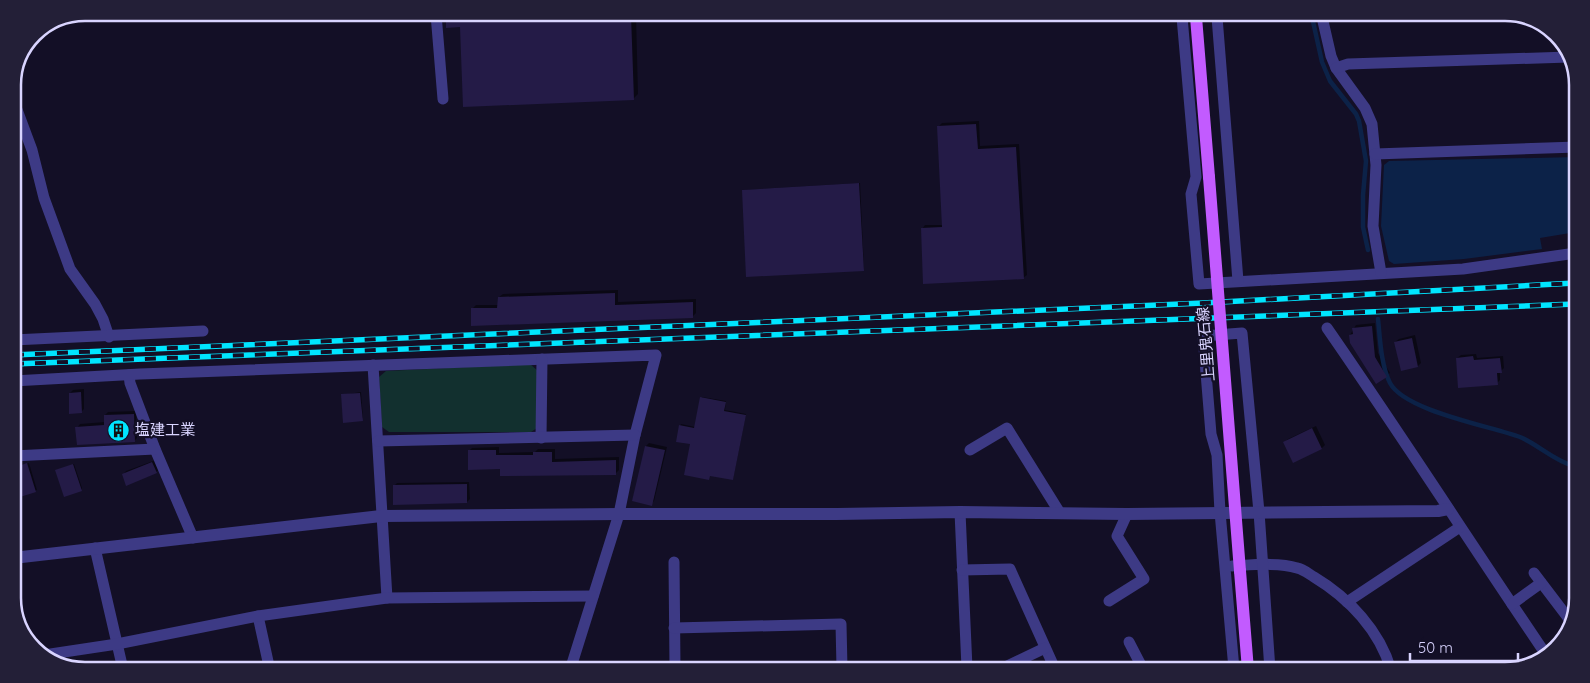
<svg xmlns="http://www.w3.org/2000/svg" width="1590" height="683" viewBox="0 0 1590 683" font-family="Quicksand,'Noto Sans JP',sans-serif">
  <rect width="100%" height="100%" fill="#130f26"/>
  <polygon fill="#12302f" points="530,364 538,371 537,428 531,432 389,432 382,427 379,377 386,371"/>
  <polygon fill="#0c2248" points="1577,157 1576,232 1540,238 1542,249 1464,259 1394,264 1389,261 1381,226 1384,165 1389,161"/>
  <g fill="#0007">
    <polygon points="447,14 636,15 638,94 633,99 461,26 447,27"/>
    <polygon points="979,121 980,146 1019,144 1027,275 1023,278 922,229 925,225 943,225 939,126 942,123"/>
    <polygon points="860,183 864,268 863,270 743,190"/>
    <polygon points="618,290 618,302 696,299 696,313 693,316 472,309 476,305 499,305 499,297 503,294"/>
    <polygon points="1375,323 1378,353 1390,373 1376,382 1350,335 1356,325"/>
    <polygon points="1569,324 1575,324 1575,335 1570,336"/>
    <polygon points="1415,335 1421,363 1418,366 1401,370 1395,342 1399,339"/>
    <polygon points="1476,354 1477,358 1503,356 1504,368 1500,372 1500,380 1497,383 1457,358 1461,355"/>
    <polygon points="84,389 84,409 81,412 70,393 73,390"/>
    <polygon points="361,392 363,418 362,420 342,395"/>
    <polygon points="702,397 726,401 725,410 746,414 733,479 692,444 680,426 681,424 695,427"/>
    <polygon points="136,411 137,438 134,441 77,428 80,424 105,422 105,415 108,412"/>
    <polygon points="1316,426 1325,445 1322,448 1294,461 1285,442 1288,439"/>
    <polygon points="649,443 667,447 654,501 651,504 646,446"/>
    <polygon points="499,447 499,453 535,452 538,449 555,449 555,459 619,457 619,470 616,473 501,468 469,451 472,448"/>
    <polygon points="156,460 160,469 156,472 123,475 126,471"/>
    <polygon points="29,463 37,490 21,495 13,468"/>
    <polygon points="74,464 82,488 81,490 57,470"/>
    <polygon points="469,482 470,499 467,502 394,486 397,483"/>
  </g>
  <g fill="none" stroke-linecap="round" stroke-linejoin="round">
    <g stroke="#0c2248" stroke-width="4.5">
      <polyline points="1312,17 1322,62 1330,81 1356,114 1359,121 1366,161 1363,195 1363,227 1368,250"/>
      <path d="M1378,319C1380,338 1381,366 1390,383C1405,411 1490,426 1520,437C1539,445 1554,461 1574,466"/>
    </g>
  </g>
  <g fill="#241b47">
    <polygon points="446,14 631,15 634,100 463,107 460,27 446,28"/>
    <polygon points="976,124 978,149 1016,147 1024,279 923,284 921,228 942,227 937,126"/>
    <polygon points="859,183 864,271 746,277 742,190"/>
    <polygon points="615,293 615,305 693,302 693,318 471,326 471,308 497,308 498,297"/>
    <polygon points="1372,326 1375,357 1387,377 1376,384 1350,343 1349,335 1353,334 1352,328"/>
    <polygon points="1412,338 1418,367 1401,371 1394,342"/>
    <polygon points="1473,356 1474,360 1500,358 1502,373 1497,373 1498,385 1458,388 1456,358"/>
    <polygon points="81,392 82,413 69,414 69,393"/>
    <polygon points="360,393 363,421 343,423 341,394"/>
    <polygon points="700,397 726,402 724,411 746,415 733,480 710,476 709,480 684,475 690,444 676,442 679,425 694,428"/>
    <polygon points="134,414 135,442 77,445 75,427 104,425 104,415"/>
    <polygon points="1312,428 1322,449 1293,463 1283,442"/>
    <polygon points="645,446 665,450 652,506 632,501"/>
    <polygon points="468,450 496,450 496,455 533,455 533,452 552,452 552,462 616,460 616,475 500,476 500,469 468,470"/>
    <polygon points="152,462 157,473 126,486 122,474"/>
    <polygon points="27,463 36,492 20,497 13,468"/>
    <polygon points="73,464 82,491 64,497 55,470"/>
    <polygon points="467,484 467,503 393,505 393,485"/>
  </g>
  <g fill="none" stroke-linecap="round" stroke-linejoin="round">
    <g stroke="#3d3a85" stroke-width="11">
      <polyline points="436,14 443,99"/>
      <polyline points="1182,17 1196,177 1191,194 1199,284 1463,269 1576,253"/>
      <polyline points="1217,17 1238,281"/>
      <polyline points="1322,17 1331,56 1336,68 1365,108 1372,124 1376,165 1373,226 1381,273"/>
      <polyline points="1336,68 1348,64 1569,57"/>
      <polyline points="13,99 32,150 44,198 70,269 95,304 103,319 109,337"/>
      <polyline points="1375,154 1577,147"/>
      <path d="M1327,328C1402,436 1473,547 1547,656"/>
      <polyline points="13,340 203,331"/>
      <polyline points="373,365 387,598"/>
      <polyline points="129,375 130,383 155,449 193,538"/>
      <polyline points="13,381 140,374 656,355 635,435 619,514 571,667"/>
      <polyline points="541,438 542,359"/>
      <polyline points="378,441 635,435"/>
      <polyline points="970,450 1007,428 1060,513"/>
      <polyline points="13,456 155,449"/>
      <polyline points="960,512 967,668"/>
      <polyline points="95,548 122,665"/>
      <polyline points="674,562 675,667"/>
      <path d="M1232,566C1251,565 1279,562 1297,568C1303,569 1309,574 1314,577C1349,598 1380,631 1391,670"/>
      <polyline points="962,570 1010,569 1055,669"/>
      <polyline points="1534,573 1572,623"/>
      <polyline points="1109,601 1144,579 1117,536 1127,514"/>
      <polyline points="1347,602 1460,527"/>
      <polyline points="1512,604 1541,583"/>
      <polyline points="258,616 269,666"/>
      <polyline points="674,628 841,624 842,668"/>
      <polyline points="1129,642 1143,669"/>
      <polyline points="44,655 117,644 258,616 387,598 593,596"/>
      <polyline points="1001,669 1045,648"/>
      <polyline points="1218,669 1233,666"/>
      <polyline points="1234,669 1220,512 1217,455 1211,434 1203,336 1242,333 1259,512 1270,670"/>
    </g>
    <polyline stroke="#3d3a85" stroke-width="12" points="13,558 381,516 619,514 837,514 960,512 1127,514 1438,511 1448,509"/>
    <g stroke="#c25bff" stroke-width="12">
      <polyline points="1196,17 1209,177"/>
      <polyline points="1240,571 1248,670"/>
    </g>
    <defs>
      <g id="rail">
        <polyline points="13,355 1203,303 1575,283"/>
        <polyline points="13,364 1575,304"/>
      </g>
    </defs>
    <use href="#rail" stroke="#00e5ff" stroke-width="5.5"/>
    <use href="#rail" stroke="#130f26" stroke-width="4" stroke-dasharray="11" stroke-linecap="butt"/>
    <polyline stroke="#c25bff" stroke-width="12" points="1209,177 1240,571"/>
  </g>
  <defs>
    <symbol id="building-disc" viewBox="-11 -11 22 22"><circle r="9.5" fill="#00e5ff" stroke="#130f26"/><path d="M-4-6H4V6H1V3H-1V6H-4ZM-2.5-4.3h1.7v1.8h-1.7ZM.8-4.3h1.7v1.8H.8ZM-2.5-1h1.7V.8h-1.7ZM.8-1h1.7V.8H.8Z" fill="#111"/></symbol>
  </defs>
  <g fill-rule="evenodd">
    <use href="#building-disc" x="106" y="418" width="25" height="25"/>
  </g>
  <g text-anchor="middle" stroke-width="4.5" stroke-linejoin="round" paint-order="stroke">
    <g font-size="15" fill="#d9d4ff" stroke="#130f26">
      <text transform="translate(1206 344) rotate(-95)" y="5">上里鬼石線</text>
    </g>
    <g font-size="15" fill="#d9d4ff" stroke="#130f26" text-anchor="start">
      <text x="135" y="435">塩建工業</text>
    </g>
  </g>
  <path d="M0 0H1590V683H0ZM85 21H1505A64 64 0 0 1 1569 85V598A64 64 0 0 1 1505 662H85A64 64 0 0 1 21 598V85A64 64 0 0 1 85 21Z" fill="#231f37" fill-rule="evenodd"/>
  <path fill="none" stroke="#d9d4ff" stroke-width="2.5" d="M85 21H1505A64 64 0 0 1 1569 85V598A64 64 0 0 1 1505 662H85A64 64 0 0 1 21 598V85A64 64 0 0 1 85 21Z"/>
  <path d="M1410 653v8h108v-8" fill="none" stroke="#d9d4ff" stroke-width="2.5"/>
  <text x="1418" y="653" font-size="15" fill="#d9d4ff" stroke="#130f26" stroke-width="4" paint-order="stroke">50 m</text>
</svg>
